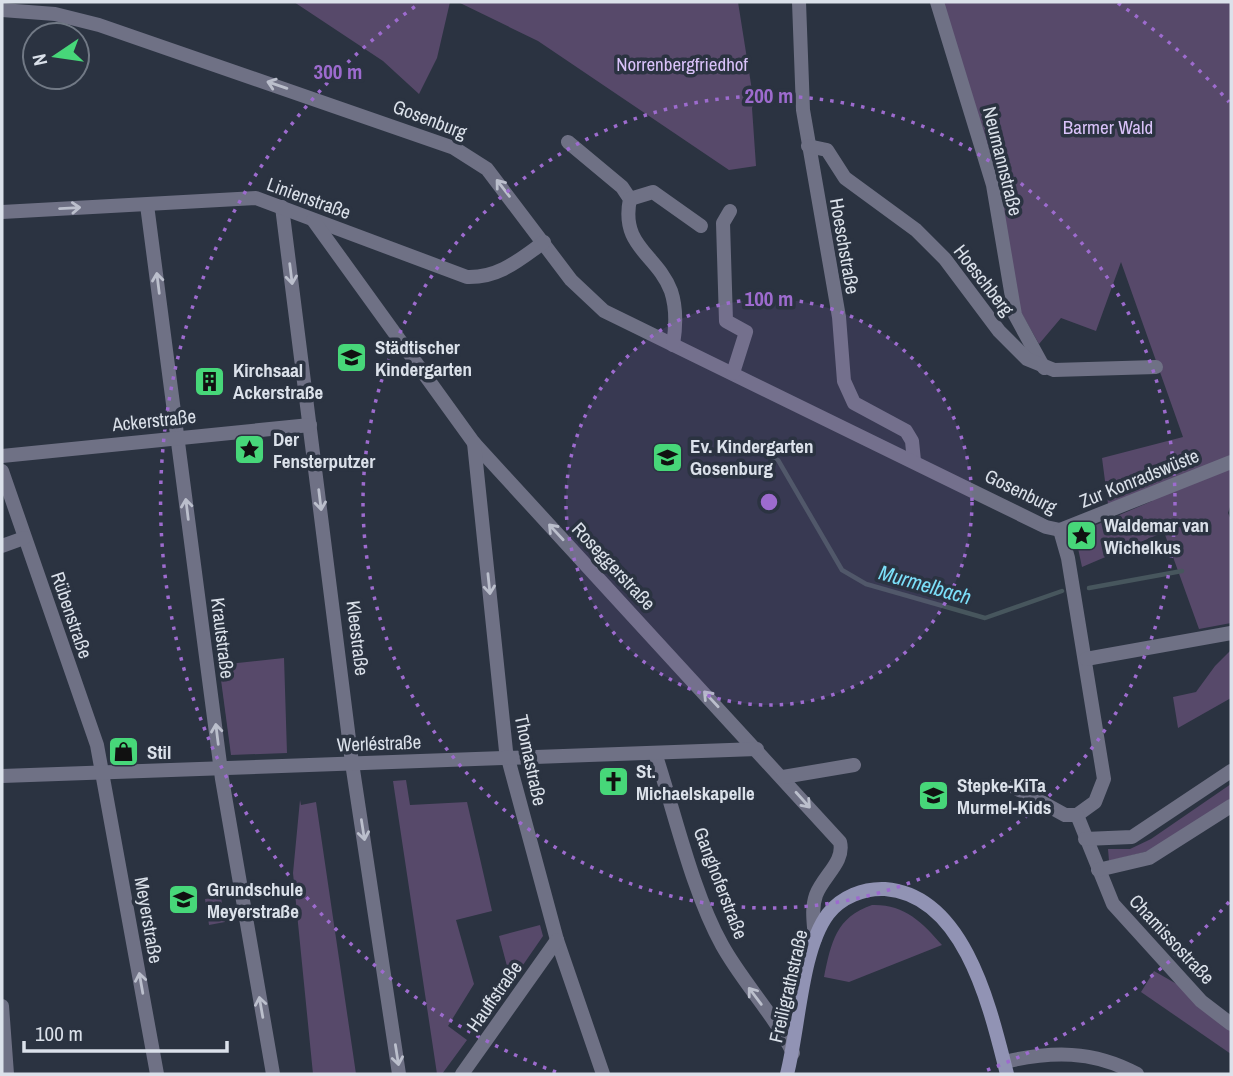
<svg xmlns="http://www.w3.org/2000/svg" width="1233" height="1076" viewBox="0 0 1233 1076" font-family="'Archivo Narrow',sans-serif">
  <rect width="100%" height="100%" fill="#2b3341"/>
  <g fill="#57496a">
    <polygon points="294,2 450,2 437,58 419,94 383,61"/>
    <polygon points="458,2 738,2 754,103 752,108 756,166 729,170 538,41"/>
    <polygon points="942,2 1231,2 1231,504 1228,513 1231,520 1231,623 1199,629 1164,532 1082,567 1075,534 1152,501 1108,504 1102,458 1183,437 1121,262 1096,331 1061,318 1039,344 1018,307"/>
    <polygon points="1231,650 1231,698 1178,728 1173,697 1196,692 1215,666"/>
    <polygon points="284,658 287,753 231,755 219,665"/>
    <polygon points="406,780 410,805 467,802 492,911 456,920 474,984 448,1026 467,1040 442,1074 437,1074 393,781"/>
    <polygon points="1231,784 1231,802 1153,850 1109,861 1108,849 1130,849 1151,839"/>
    <polygon points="300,800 301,805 316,802 356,1074 313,1074 293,873"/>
    <polygon points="221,897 225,922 209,925 205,899"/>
    <path d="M872,905C904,904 922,922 942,945L849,982L824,977C831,943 836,917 872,905Z"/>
    <polygon points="540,925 543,936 523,965 507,966 499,936"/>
    <polygon points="1154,971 1182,987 1231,1030 1231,1054 1141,992"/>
  </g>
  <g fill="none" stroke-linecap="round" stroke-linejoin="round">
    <g stroke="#47565d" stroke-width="4.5">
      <polyline points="759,452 778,460 842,570 866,584 985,618 1062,591"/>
      <polyline points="1089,588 1182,571"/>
    </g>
    <g stroke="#6f7185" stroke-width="14">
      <polyline points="799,2 803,110 839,317 844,381 854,403 906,431 912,441 914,461"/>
      <polyline points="937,2 993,185 1015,315 1044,368"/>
      <polyline points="2,10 55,14 99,25 454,148 487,169 571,280 604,311 1046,527 1060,530"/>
      <path d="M568,142L622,187L630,199C620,247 657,254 671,291C677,309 676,327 673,345"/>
      <polyline points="808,146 827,150 845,178 916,230 945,259 999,331 1027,359 1054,370 1156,367"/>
      <polyline points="630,199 653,192 701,226"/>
      <polyline points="147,205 222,779 273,1074"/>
      <polyline points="282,207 352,763 399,1074"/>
      <polyline points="730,211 723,223 726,321 746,332 733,373"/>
      <path d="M2,212L256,198L467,277C499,278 519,260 544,242"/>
      <path d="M313,220L474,443L840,842C845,862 823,876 816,895C811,909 814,924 815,939"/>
      <polyline points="474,443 506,751 557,940 603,1074"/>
      <polyline points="2,456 310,425"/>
      <polyline points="2,471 97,745 157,1074"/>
      <polyline points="1060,530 1068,558 1104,779 1095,802 1077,815"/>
      <polyline points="1060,530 1231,462"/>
      <polyline points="2,546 24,538"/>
      <polyline points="1086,659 1231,633"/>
      <path d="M655,753C675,813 692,891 722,945C743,983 774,1014 793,1053"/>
      <polyline points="2,776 757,749"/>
      <polyline points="783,777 854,765"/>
      <polyline points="1014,787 1065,815 1077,815 1113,904 1201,1001 1231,1024"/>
      <polyline points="1085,839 1132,837 1231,771"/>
      <polyline points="1098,870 1149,858 1231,806"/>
      <polyline points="2,1006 7,1074"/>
      <path d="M1004,1062C1051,1051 1093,1050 1137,1074"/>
      <polyline points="462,1074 557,940"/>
    </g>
    <path stroke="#9193b4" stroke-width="14" d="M787,1074C799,1029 801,950 828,914C841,897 864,888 885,889C966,895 991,1012 1007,1074"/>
  </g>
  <defs><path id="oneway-shaft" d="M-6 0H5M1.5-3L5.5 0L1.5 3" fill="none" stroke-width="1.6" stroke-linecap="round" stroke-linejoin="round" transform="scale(1.75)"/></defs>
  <g stroke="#bbbfcc">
    <use href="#oneway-shaft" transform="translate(277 85) rotate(-161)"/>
    <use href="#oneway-shaft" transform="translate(503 188) rotate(-128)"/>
    <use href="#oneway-shaft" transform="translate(70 208) rotate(-3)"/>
    <use href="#oneway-shaft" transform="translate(291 274) rotate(83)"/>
    <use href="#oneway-shaft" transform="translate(158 283) rotate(-97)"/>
    <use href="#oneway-shaft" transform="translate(320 500) rotate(83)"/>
    <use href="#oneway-shaft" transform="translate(187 509) rotate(-97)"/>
    <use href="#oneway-shaft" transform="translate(556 532) rotate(-133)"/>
    <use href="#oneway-shaft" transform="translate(489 584) rotate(84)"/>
    <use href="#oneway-shaft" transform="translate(711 699) rotate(-133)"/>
    <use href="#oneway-shaft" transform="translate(217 734) rotate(-97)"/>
    <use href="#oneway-shaft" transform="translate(803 800) rotate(48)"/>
    <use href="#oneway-shaft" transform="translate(363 830) rotate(81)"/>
    <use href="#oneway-shaft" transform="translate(141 983) rotate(-100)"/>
    <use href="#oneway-shaft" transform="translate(755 996) rotate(-127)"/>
    <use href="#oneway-shaft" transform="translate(261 1007) rotate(-100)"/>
    <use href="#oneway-shaft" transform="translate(397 1055) rotate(81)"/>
  </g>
  <circle cx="769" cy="502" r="203" fill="#9d6bce" fill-opacity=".12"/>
  <g fill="none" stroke="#9d6bce" stroke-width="3.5" stroke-dasharray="3.5 7">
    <circle cx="769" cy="502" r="203"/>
    <circle cx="769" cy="502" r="406"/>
    <path d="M1229 902A609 609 0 0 1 982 1072M556 1072A609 609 0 0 1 420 3M1118 3A609 609 0 0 1 1229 102"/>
  </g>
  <defs>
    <symbol id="school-square" viewBox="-11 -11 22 22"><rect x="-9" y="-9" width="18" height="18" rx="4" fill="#47d779" stroke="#2b3341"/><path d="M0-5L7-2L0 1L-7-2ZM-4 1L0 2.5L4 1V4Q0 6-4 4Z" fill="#111"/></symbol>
    <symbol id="building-square" viewBox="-11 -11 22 22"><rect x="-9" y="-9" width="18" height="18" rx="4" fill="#47d779" stroke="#2b3341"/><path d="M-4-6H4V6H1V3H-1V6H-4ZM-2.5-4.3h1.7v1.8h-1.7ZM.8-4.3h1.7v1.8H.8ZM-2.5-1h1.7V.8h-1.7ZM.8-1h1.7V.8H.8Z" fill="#111"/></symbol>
    <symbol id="sight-square" viewBox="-11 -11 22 22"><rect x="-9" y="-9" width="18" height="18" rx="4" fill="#47d779" stroke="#2b3341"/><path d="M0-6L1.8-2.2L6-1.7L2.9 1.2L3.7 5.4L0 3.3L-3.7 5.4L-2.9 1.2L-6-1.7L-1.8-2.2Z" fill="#111"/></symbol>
    <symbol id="shop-square" viewBox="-11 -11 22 22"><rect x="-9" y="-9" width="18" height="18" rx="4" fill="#47d779" stroke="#2b3341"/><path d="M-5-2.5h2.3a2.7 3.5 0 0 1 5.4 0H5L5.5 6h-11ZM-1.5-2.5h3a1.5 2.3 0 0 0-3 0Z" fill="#111"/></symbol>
    <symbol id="church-square" viewBox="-11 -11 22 22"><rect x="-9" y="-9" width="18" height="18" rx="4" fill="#47d779" stroke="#2b3341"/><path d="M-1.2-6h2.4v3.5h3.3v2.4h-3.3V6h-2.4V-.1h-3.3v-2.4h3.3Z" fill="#111"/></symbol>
  </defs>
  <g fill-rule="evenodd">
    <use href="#school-square" x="334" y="340" width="35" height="35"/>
    <use href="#building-square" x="192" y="364" width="35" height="35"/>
    <use href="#sight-square" x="232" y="432" width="35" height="35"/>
    <use href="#school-square" x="650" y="440" width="35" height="35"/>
    <use href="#sight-square" x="1064" y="518" width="35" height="35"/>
    <use href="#shop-square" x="106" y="734" width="35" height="35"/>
    <use href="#church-square" x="596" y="764" width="35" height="35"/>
    <use href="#school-square" x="916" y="778" width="35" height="35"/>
    <use href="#school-square" x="166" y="882" width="35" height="35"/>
  </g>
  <g text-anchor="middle" stroke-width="7" stroke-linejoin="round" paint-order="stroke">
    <g font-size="19" fill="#d9c2f9" stroke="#2b3341">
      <text x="682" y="71">Norrenbergfriedhof</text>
      <text x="1108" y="134">Barmer Wald</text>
    </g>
    <g font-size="19" fill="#dbe1ea" stroke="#2b3341">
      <text transform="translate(430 119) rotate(21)" y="7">Gosenburg</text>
      <text transform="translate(1003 161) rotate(76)" y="7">Neumannstraße</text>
      <text transform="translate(309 198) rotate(20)" y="7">Linienstraße</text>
      <text transform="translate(845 246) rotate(80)" y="7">Hoeschstraße</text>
      <text transform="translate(984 280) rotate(52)" y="7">Hoeschberg</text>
      <text transform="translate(154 420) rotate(-6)" y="7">Ackerstraße</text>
      <text transform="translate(1139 478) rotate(-22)" y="7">Zur Konradswüste</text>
      <text transform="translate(1021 491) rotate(26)" y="7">Gosenburg</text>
      <text transform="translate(614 566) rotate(47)" y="7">Roseggerstraße</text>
      <text transform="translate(72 615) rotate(71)" y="7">Rübenstraße</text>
      <text transform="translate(223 638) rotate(83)" y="7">Krautstraße</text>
      <text transform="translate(358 638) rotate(83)" y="7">Kleestraße</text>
      <text transform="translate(379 743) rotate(-2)" y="7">Werléstraße</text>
      <text transform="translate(531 760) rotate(78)" y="7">Thomastraße</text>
      <text transform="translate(721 883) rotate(69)" y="7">Ganghoferstraße</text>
      <text transform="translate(149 920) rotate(80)" y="7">Meyerstraße</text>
      <text transform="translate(1172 939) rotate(47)" y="7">Chamissostraße</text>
      <text transform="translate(788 986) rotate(-77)" y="7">Freiligrathstraße</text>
      <text transform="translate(494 996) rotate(-55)" y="7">Hauffstraße</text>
    </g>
    <g font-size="19" font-weight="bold" fill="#dbe1ea" stroke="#2b3341" text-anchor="start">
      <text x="375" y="354">Städtischer<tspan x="375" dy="22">Kindergarten</tspan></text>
      <text x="233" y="377">Kirchsaal<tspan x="233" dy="22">Ackerstraße</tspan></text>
      <text x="273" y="446">Der<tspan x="273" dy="22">Fensterputzer</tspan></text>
      <text x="690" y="453">Ev. Kindergarten<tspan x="690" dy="22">Gosenburg</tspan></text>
      <text x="1104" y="532">Waldemar van<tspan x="1104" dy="22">Wichelkus</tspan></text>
      <text x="147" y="759">Stil</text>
      <text x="636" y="778">St.<tspan x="636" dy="22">Michaelskapelle</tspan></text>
      <text x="957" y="792">Stepke-KiTa<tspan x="957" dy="22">Murmel-Kids</tspan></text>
      <text x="207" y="896">Grundschule<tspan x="207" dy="22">Meyerstraße</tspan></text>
    </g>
    <g font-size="21" font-style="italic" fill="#7ce0fa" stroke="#2b3341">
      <text transform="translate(925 585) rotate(16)" y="7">Murmelbach</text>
    </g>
  </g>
  <circle cx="769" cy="502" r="10" fill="#9d6bce" stroke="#2b3341" stroke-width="3.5"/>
  <g font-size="21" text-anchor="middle" font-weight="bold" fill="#9d6bce" stroke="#2b3341" stroke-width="7" stroke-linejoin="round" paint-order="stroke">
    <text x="338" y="79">300 m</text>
    <text x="769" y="103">200 m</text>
    <text x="769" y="306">100 m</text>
  </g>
  <rect width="1233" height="1076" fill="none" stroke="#dbe1ea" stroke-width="7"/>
  <g transform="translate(56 56) rotate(257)"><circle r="33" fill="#2b3341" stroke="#717985" stroke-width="2"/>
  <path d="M0-5L12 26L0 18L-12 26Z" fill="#47d779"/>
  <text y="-10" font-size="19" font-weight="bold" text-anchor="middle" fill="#dbe1ea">N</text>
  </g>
  <path d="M24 1041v10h203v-10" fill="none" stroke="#dbe1ea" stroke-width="3.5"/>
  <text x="35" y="1041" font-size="21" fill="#dbe1ea" stroke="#2b3341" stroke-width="5" paint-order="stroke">100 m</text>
</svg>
